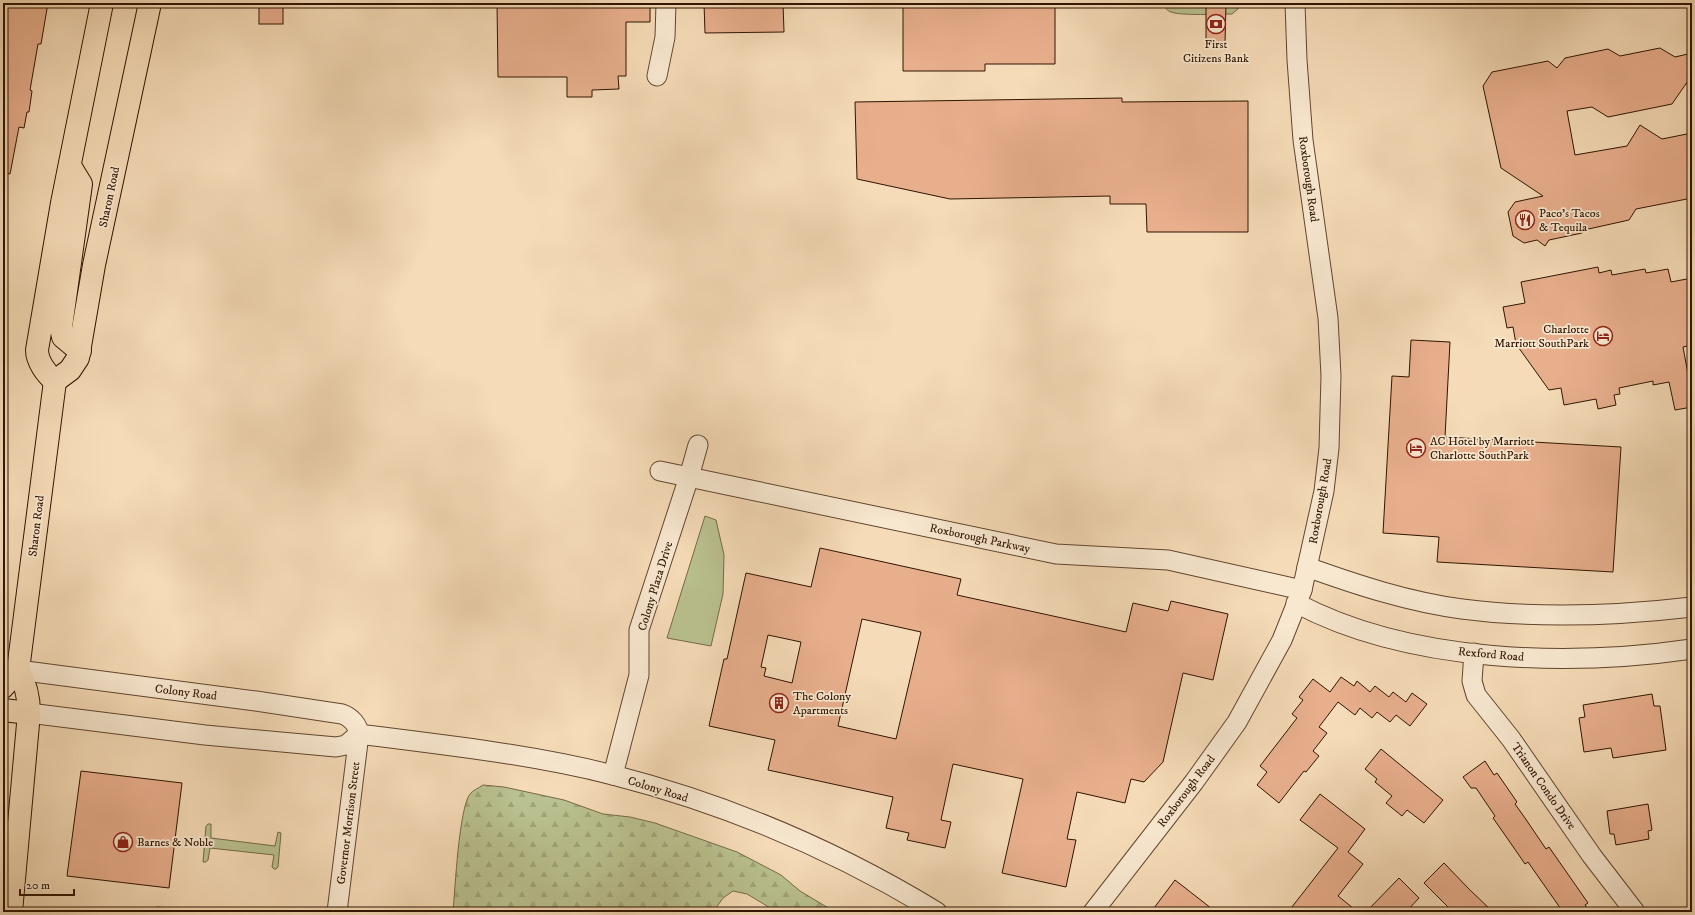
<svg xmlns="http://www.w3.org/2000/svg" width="1695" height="915" viewBox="0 0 1695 915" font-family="'IM FELL DW Pica',serif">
  <defs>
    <pattern id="forest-firs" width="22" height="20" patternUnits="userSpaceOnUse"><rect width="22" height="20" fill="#bac190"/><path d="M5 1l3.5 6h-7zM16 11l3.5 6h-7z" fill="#a0a57a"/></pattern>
  </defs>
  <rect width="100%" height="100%" fill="#f5dbb7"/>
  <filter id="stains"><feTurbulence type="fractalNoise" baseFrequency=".005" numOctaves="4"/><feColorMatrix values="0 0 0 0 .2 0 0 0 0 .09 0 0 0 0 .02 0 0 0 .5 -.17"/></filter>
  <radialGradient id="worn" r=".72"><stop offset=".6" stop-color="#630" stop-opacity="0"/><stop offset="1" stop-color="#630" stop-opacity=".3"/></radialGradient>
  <g fill="#bac190" stroke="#756a48">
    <path d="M1163,3H1238V9L1232,14C1218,14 1182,16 1171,12C1167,11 1165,7 1163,3Z"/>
    <polygon points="705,516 716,520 724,555 723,594 711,646 667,638"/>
    <polygon points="208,824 211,824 211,838 275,846 278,832 281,833 278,867 276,869 274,869 272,867 274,855 210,848 208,860 206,862 203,862 206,826"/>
    <polygon points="157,907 169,908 175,912 156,911 155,908"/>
  </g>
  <path fill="url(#forest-firs)" stroke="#756a48" d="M483,785L504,787L564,800L603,814L630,817L655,823L737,852L781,875L800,891L825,906L838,912H777L747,894L733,891L723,898L713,912H453C455,890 459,808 470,794C473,790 479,788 483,785Z"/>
  <g fill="#e8af8d" stroke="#301401" fill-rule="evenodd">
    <polygon points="3,3 48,3 41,44 38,44 30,90 32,91 29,112 27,112 24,128 19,127 10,174 3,173"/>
    <rect x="259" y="3" width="24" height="21"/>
    <polygon points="497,3 650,3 650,22 626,22 626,76 618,76 619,89 592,90 592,97 567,97 567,77 498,77"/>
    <polygon points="704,3 783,3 784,32 705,33"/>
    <polygon points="903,3 1055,3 1055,64 985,64 985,71 903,71"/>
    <polygon points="1206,3 1226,3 1225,43 1206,43"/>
    <polygon points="1660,48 1675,57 1692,53 1692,75 1672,104 1608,117 1592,107 1567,111 1575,155 1627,146 1640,125 1662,139 1692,133 1692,198 1636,209 1629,220 1584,230 1582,233 1549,240 1545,246 1537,240 1524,243 1513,236 1508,212 1515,202 1543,196 1501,168 1483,86 1492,72 1548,61 1557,68 1565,58 1608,49 1620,56"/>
    <polygon points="1122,98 1122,102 1248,101 1248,232 1147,232 1146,204 1110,204 1110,196 950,199 857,179 855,102"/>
    <polygon points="1598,267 1599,273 1611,270 1612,275 1645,269 1646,273 1668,269 1671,282 1692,278 1692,345 1683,347 1688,374 1692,374 1692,407 1675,410 1669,382 1653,385 1653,381 1619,388 1620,394 1614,395 1616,405 1598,409 1596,399 1564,405 1561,388 1549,390 1516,344 1513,327 1507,328 1503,307 1525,303 1521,282"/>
    <polygon points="1411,340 1450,342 1445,437 1621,447 1613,572 1437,562 1439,537 1383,533 1392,376 1409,377"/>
    <path d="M820,548L961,579L957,595L1126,632L1133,603L1168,611L1171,601L1228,614L1213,680L1183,673L1163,762L1144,782L1131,779L1125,803L1077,792L1067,839L1076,840L1066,887L1002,873L1023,779L953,764L941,820L951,822L945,848L907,840L909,833L886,828L893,797L768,770L775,740L709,726L724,659H727L746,573L811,587ZM862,619L921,632L896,739L838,726ZM768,635L801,642L792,683L764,676L766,668L761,667Z"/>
    <polygon points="1341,677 1354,686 1357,681 1370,692 1375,686 1389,697 1393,692 1406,702 1412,693 1427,704 1410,726 1396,715 1390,722 1377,712 1372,718 1360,708 1355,715 1338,702 1319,727 1327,733 1313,751 1319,756 1306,772 1304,771 1279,803 1257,785 1267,772 1260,766 1297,718 1292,714 1303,700 1299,697 1313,679 1330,692"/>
    <polygon points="1652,694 1654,706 1660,706 1666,750 1613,758 1611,748 1584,752 1579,718 1585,717 1583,705"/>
    <polygon points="1381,749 1443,800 1424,823 1407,810 1402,816 1386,803 1392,796 1375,782 1377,779 1365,769"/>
    <polygon points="1485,761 1494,775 1497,773 1517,802 1515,804 1525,818 1546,849 1549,847 1588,903 1585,905 1590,912 1563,912 1528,862 1525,864 1505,835 1493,818 1495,816 1476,788 1471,788 1463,777"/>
    <polygon points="81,771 182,783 169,888 67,876"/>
    <polygon points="1320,794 1365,829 1348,852 1363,864 1338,896 1358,912 1288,912 1338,848 1300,820"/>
    <polygon points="1648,804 1652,830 1648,831 1649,839 1616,845 1614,834 1610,834 1607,811"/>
    <polygon points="1444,863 1469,889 1493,912 1453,912 1424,883"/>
    <polygon points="1399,878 1419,898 1406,912 1366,912"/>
    <polygon points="1175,880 1216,912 1151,912"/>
  </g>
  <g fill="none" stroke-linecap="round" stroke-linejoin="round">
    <defs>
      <g id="minor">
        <polyline points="657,76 665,37 666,3"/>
        <polyline points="660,471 1056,554 1168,560 1302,590"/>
        <path d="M1307,567C1357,585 1409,602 1462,609C1539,619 1615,616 1692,607"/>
        <path d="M1296,603C1409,663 1568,667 1692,649"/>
        <polyline points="1474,653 1472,681 1476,695 1511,739 1592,856 1635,912"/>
        <path d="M18,670L256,701L342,714C351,717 358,725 359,734L337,912"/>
        <polyline points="29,713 205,735 336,747 346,745 359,734"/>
        <path d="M359,734C444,745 530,754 613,775C726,804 837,851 937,912"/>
        <polyline points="613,775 639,675 639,630 689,477 698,445"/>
        <polyline points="1093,912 1194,782 1237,722 1282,640 1302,590 1324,491 1329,448 1331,376 1328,318 1303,140 1297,60 1295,3"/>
      </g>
      <g id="major">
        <polyline points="70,166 81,184 61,327 63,337 80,351"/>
        <polyline points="55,381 70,370 78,358 94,265 150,3"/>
        <path d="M55,381C46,374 37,361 37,350L62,203L102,3"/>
        <polyline points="3,687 18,670"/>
        <polyline points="3,710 29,713"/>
        <path d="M11,912L29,713C29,698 26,684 18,670L55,381"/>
      </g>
    </defs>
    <use href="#minor" stroke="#61462e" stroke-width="21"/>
    <use href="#major" stroke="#301401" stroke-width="24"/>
    <use href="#minor" stroke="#f8e8d0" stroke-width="19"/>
    <use href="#major" stroke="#f5dbb7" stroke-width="22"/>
  </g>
  <defs>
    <symbol id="bank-ring" viewBox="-11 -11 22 22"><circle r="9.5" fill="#f8e8d0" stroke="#8f2418" stroke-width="1.5"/><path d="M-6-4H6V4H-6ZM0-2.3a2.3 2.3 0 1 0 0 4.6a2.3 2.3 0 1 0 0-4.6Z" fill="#8f2418"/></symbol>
    <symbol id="restaurant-ring" viewBox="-11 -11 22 22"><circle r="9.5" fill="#f8e8d0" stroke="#8f2418" stroke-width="1.5"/><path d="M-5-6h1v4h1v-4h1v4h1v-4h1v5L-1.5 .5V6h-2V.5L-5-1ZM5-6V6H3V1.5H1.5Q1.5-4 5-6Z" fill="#8f2418"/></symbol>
    <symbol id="hotel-ring" viewBox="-11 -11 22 22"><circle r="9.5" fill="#f8e8d0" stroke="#8f2418" stroke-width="1.5"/><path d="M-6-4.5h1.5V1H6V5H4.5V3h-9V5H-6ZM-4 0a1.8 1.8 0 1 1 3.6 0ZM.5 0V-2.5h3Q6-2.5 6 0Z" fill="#8f2418"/></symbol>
    <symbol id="building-ring" viewBox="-11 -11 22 22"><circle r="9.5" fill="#f8e8d0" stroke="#8f2418" stroke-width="1.5"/><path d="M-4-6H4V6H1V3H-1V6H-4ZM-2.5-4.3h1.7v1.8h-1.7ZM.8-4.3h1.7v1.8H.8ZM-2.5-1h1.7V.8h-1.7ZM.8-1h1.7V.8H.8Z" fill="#8f2418"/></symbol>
    <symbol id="shop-ring" viewBox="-11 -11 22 22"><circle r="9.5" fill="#f8e8d0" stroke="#8f2418" stroke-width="1.5"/><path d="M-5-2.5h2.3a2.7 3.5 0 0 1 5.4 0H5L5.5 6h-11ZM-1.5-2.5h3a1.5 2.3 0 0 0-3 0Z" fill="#8f2418"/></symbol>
  </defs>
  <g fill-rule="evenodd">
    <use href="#bank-ring" x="1205" y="13" width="22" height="22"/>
    <use href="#restaurant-ring" x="1514" y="209" width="22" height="22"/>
    <use href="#hotel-ring" x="1592" y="325" width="22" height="22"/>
    <use href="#hotel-ring" x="1405" y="437" width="22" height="22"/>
    <use href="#building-ring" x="768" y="692" width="22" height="22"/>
    <use href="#shop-ring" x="112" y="831" width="22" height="22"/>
  </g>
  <g text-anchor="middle" stroke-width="3.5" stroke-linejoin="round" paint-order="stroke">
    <g font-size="12" fill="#301401" stroke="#f8e8d0" text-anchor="start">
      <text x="1216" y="48" text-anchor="middle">First<tspan x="1216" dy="14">Citizens Bank</tspan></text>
      <text x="1539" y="217">Paco's Tacos<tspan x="1539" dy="14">&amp; Tequila</tspan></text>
      <text x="1589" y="333" text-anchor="end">Charlotte<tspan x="1589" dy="14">Marriott SouthPark</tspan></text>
      <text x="1430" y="445">AC Hotel by Marriott<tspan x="1430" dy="14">Charlotte SouthPark</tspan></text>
      <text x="793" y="700">The Colony<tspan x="793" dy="14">Apartments</tspan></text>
      <text x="137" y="846">Barnes &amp; Noble</text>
    </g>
    <g font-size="12" fill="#301401" stroke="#f8e8d0">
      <text transform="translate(1309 179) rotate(82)" y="4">Roxborough Road</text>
      <text transform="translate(109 197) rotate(-78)" y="4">Sharon Road</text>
      <text transform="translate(1320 501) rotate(-80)" y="4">Roxborough Road</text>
      <text transform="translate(36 526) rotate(-83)" y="4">Sharon Road</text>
      <text transform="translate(980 538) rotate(12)" y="4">Roxborough Parkway</text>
      <text transform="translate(655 586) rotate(-73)" y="4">Colony Plaza Drive</text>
      <text transform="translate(1491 654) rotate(5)" y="4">Rexford Road</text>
      <text transform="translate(186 692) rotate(7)" y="4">Colony Road</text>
      <text transform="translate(1544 786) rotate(55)" y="4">Trianon Condo Drive</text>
      <text transform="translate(658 789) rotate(17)" y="4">Colony Road</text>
      <text transform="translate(1186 791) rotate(-53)" y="4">Roxborough Road</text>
      <text transform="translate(348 823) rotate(-83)" y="4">Governor Morrison Street</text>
    </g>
  </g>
  <rect width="1695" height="915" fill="none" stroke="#f5dbb7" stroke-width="16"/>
  <rect x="4" y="4" width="1687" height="907" fill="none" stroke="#301401" stroke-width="2"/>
  <rect x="8" y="8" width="1679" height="899" fill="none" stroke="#301401"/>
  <path d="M20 889v6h54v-6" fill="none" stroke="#301401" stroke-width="2"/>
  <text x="26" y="889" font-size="12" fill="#301401" stroke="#f8e8d0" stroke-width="3" paint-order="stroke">20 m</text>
  <rect width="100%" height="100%" filter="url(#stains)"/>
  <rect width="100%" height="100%" fill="url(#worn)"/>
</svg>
